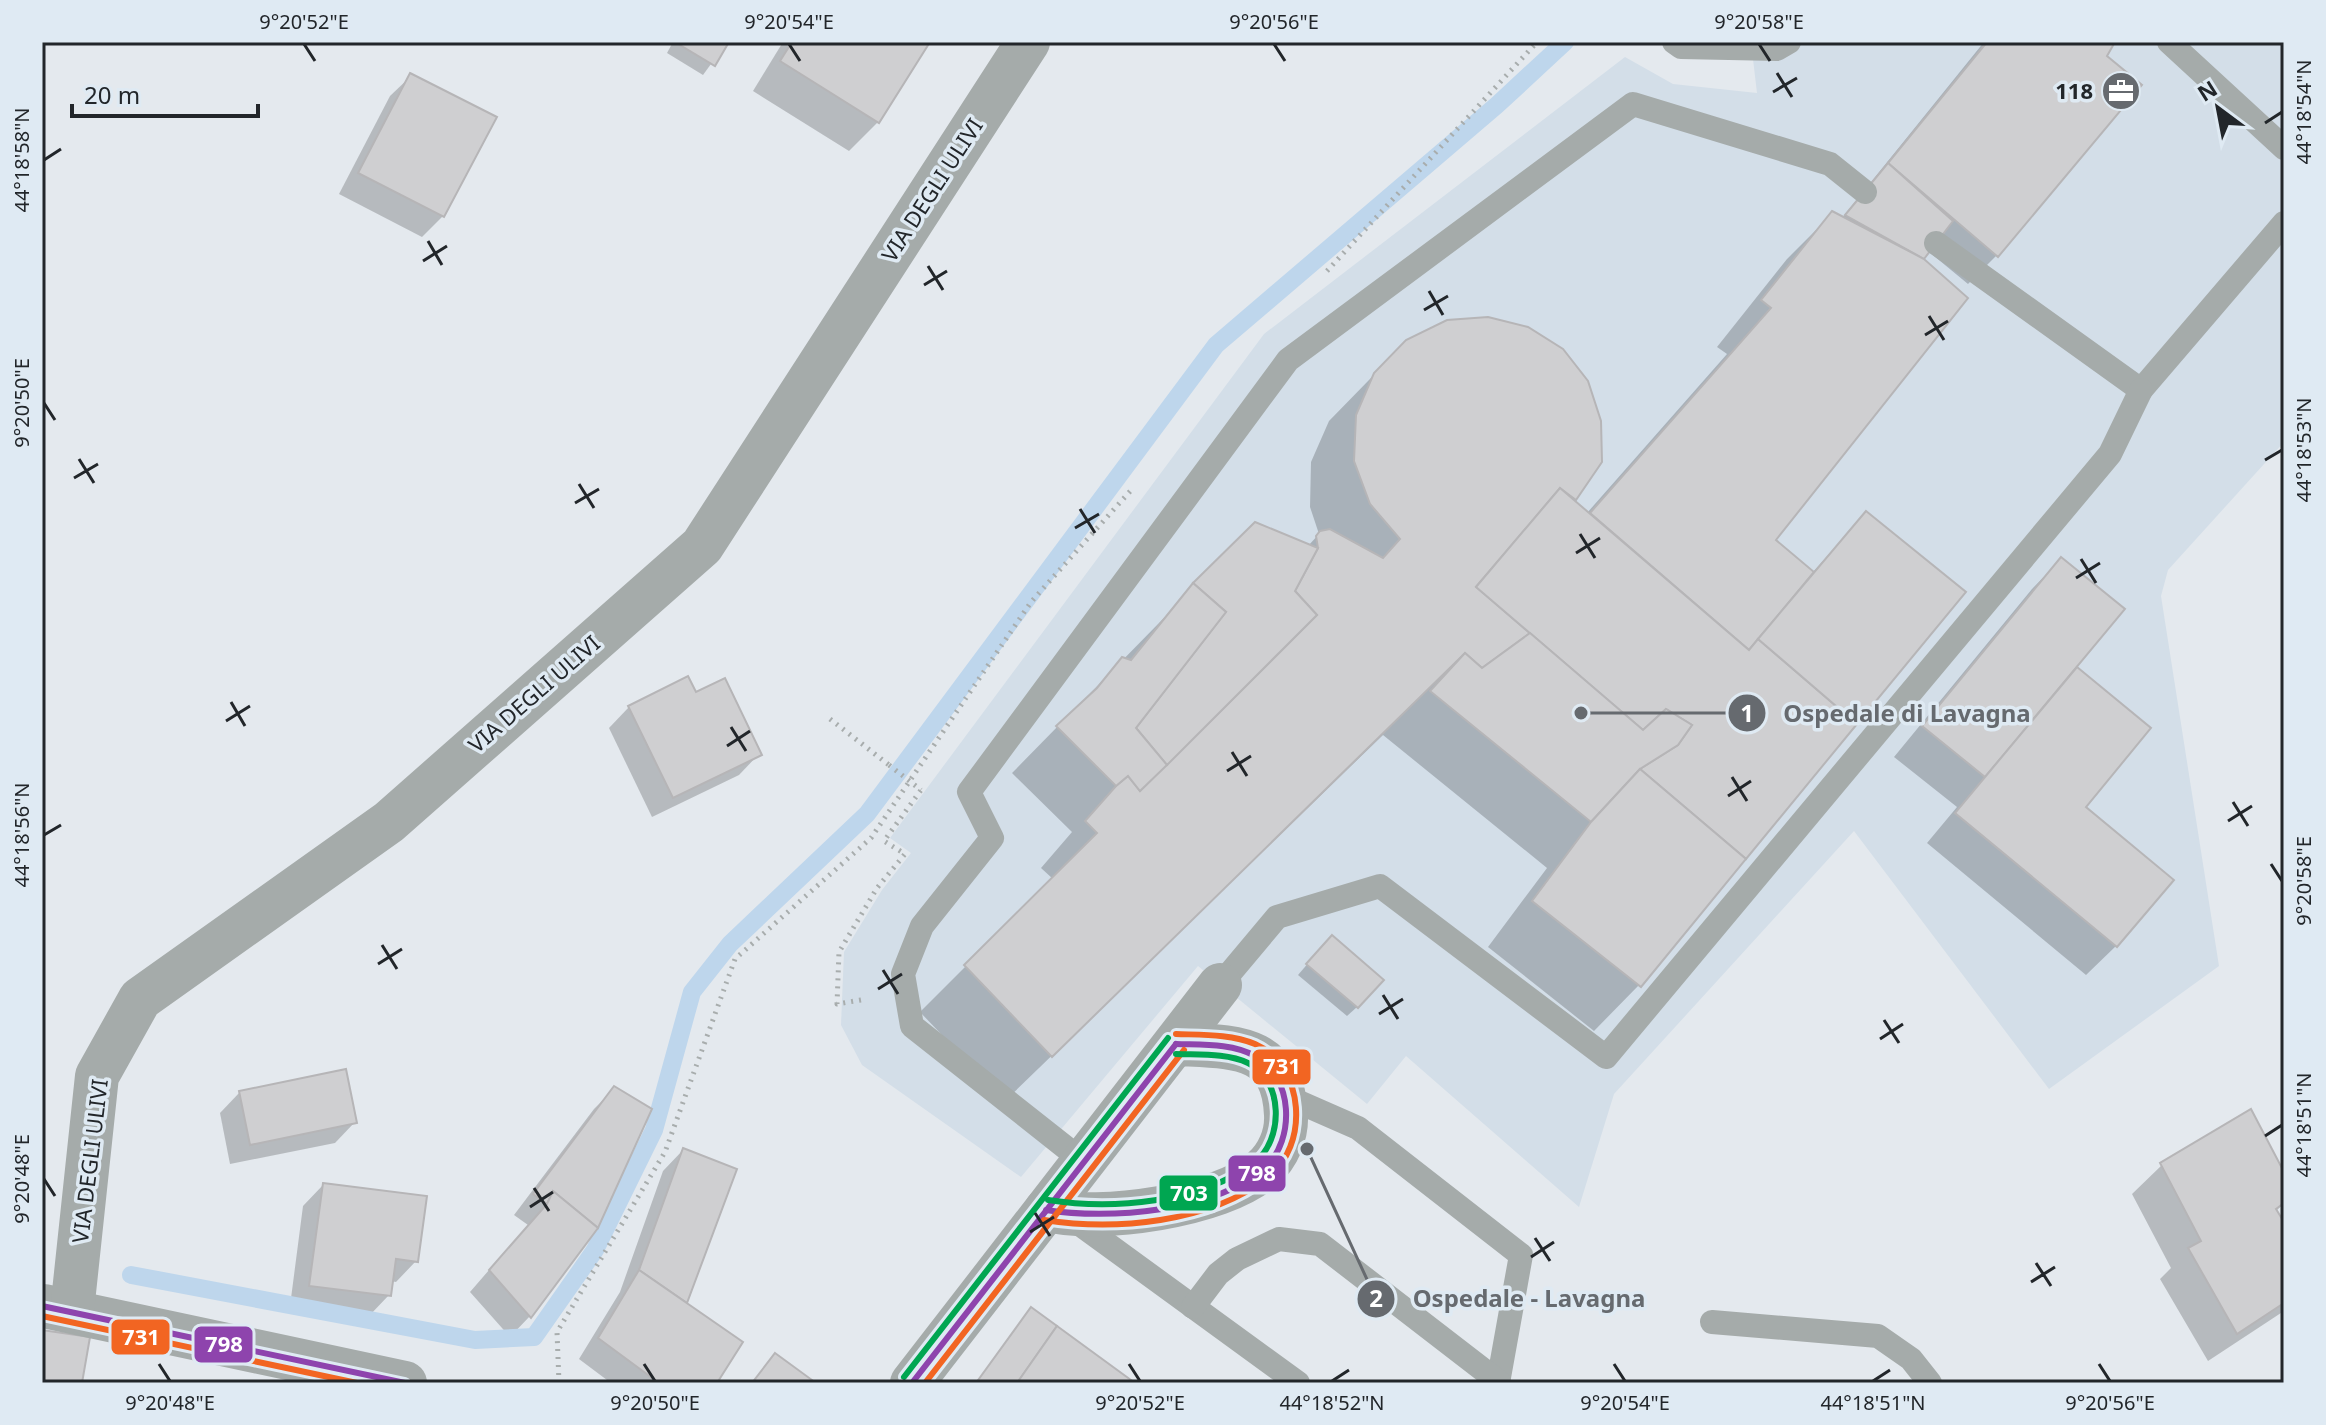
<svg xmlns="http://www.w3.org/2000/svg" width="2326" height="1425" viewBox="0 0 2326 1425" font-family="'Noto Sans',sans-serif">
  <rect width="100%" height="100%" fill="#e4e9ee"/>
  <polygon fill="#d3dee8" points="1751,42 2284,42 2284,442 2168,570 2161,596 2219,966 2049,1089 1854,831 1614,1094 1579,1207 1406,1056 1367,1104 1198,966 1021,1177 862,1065 841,1025 844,952 882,890 911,853 890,838 1264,334 1625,57 1673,84 1757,93"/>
  <g fill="#0003">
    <polygon points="673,42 727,42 703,75 667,53"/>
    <polygon points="783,42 927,42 878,122 849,151 753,91"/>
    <polygon points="1984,42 2114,44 2104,56 1997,255 1968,284 1928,251 1922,259 1773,541 1812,573 1866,513 1639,985 1594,1031 1488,947 1547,868 1383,735 1005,1101 920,1012 1053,879 1041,868 1072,832 1012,773 1256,524 1308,546 1319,534 1310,507 1311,462 1329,421 1407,341 1600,461 1573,500 1587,513 1727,354 1717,347 1787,259 1833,213 1842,218"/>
    <polygon points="411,76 443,216 422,237 339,194 390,96"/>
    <polygon points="2061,559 2074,667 2148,728 2084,807 2116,946 2086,975 1927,843 1957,807 1894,757 2032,589"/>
    <polygon points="695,695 759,754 739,775 652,817 609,728 629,707"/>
    <polygon points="1322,947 1357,1007 1347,1016 1298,975"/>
    <polygon points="614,1089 530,1316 510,1337 470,1292 528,1225 514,1215 594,1109"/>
    <polygon points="240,1092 355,1122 335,1143 230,1164 220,1113"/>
    <polygon points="683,1150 734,1170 685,1304 715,1383 611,1383 579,1359 620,1292 663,1171"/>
    <polygon points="2162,1165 2284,1176 2284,1203 2276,1211 2284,1226 2284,1311 2208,1361 2160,1279 2171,1268 2132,1194"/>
    <polygon points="323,1185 416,1261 396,1282 391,1281 389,1295 369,1316 290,1306 303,1206"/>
  </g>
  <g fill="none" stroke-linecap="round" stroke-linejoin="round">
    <polyline stroke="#bed6ec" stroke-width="18" points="131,1275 475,1340 534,1337 595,1250 654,1130 692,992 730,944 867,814 1216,345 1497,105 1565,42"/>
  </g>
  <g fill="#cfcfd1" stroke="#b6b5b7" stroke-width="2">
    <polygon points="675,42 729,42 715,66"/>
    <polygon points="792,42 930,42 879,123 780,61"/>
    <polygon points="1987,42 2115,42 2107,56 2142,85 1998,257 1888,163"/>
    <polygon points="410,73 497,117 444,217 358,173"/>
    <polygon points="1888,163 1953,221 1924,259 1845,215"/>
    <polygon points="1832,211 1924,259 1968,298 1776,540 1814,572 1749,650 1590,513 1771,308 1761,300"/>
    <polygon points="1488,317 1528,327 1563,349 1588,381 1601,421 1602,462 1576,500 1560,488 1476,587 1530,633 1482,668 1465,653 1052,1057 964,965 1097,833 1085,821 1116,786 1128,776 1140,791 1317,615 1295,591 1318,548 1316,536 1320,531 1330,529 1383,558 1400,539 1370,504 1354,461 1356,415 1374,373 1406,340 1447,320"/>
    <polygon points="1560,488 1749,650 1758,639 1857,724 1746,859 1640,769 1678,745 1692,725 1666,709 1643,730 1476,587"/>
    <polygon points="1866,511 1966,592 1857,724 1758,639"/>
    <polygon points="1255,522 1318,548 1295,591 1317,615 1167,765 1136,728 1226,612 1193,583"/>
    <polygon points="2061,557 2125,609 1985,777 1922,726"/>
    <polygon points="1193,583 1226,612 1136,728 1167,765 1140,791 1128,776 1116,786 1056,726 1097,688 1122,657 1131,660"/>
    <polygon points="1530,633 1643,730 1666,709 1692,725 1678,745 1640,769 1591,822 1430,691 1465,653 1482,668"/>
    <polygon points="2077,667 2151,728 2086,807 2174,880 2117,947 1955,813"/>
    <polygon points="688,676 696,692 725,678 762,755 673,798 628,706"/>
    <polygon points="1640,769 1746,859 1641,987 1532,901 1591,822"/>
    <polygon points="1332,935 1384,980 1358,1008 1306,964"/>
    <polygon points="346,1069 357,1123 250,1145 239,1091"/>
    <polygon points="614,1086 652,1109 598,1228 553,1191 547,1204 533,1194"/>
    <polygon points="2251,1109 2284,1172 2284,1203 2276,1209 2284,1222 2284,1303 2237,1334 2188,1248 2201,1241 2160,1163"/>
    <polygon points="683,1148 737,1169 687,1303 639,1270"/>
    <polygon points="323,1183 427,1196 418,1262 396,1259 391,1296 309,1286"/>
    <polygon points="553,1191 598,1228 531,1318 489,1270 547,1204"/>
    <polygon points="639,1270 743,1342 717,1383 659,1383 598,1338"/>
    <polygon points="1031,1307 1057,1326 1017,1383 976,1383"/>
    <polygon points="1057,1326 1135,1383 1017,1383"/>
    <polygon points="42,1330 90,1337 82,1383 42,1383"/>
    <polygon points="775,1353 812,1380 809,1383 752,1383"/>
  </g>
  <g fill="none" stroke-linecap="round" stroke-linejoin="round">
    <g stroke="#a8adad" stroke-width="5" stroke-dasharray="2 6" stroke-linecap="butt">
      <polyline points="1327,271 1537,42"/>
      <polyline points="830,719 889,765"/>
      <polyline points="861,1000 837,1004 839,952 877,888 905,854 884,841 921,790"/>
      <polyline points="559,1383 557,1332 665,1152 735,959 871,838 1031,602 1133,488"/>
    </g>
    <g stroke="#a5abaa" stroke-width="24">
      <polyline points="1674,42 1681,47 1777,49 1789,42"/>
      <polyline points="2169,42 2284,148"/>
      <polyline points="1936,243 2141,390 2284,223"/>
      <polyline points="1220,985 1277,917 1380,886 1606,1057 2110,454 2141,390"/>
      <polyline points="1285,1096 1358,1128 1521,1255 1498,1383"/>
      <polyline points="1084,1162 912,1026 903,974 922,926 992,838 969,792 1288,360 1633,104 1830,164 1865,192"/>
      <polyline points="1070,1217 1298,1383"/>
      <polyline points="1193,1307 1218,1274 1237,1259 1279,1239 1320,1244 1499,1382"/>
      <polyline points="1712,1322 1878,1336 1911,1359 1930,1383"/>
    </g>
    <g stroke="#a5abaa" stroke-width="44">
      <path d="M1046,1210C1099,1223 1221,1206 1263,1169C1278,1156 1287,1135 1286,1115C1283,1043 1233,1047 1176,1044"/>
      <polyline points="44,1306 405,1383"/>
      <polyline points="72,1311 97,1076 140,999 389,822 702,546 1028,42"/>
      <polyline points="912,1383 1220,985"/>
    </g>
    <polyline stroke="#a8adad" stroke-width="5" stroke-dasharray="2 6" stroke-linecap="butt" points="889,765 921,790"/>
    <defs>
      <g id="bus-1">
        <path d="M1046,1210C1109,1220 1214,1212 1265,1168C1296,1139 1293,1076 1255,1056C1232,1043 1201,1045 1176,1044"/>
        <polyline points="42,1306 405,1383"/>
        <polyline points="912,1383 1176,1044"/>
      </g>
      <g id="bus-2">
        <path d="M1044,1220C1115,1231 1209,1223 1267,1178C1310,1146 1305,1066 1255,1044C1231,1034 1202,1035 1176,1034"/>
        <polyline points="42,1316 357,1383"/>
        <polyline points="925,1383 1184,1050"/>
      </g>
      <g id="bus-3">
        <path d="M1048,1200C1112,1210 1200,1203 1254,1163C1284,1140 1284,1080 1248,1063C1227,1053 1199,1055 1176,1054"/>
        <polyline points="904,1377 1168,1038"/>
      </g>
    </defs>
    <use href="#bus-1" stroke="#dfeaf3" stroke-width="12"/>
    <use href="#bus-2" stroke="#dfeaf3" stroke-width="12"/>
    <use href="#bus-3" stroke="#dfeaf3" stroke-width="12"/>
    <use href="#bus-1" stroke="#8e44ad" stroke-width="6"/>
    <use href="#bus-2" stroke="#f26522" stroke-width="6"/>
    <use href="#bus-3" stroke="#00a651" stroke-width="6"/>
  </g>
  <path fill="none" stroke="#22262a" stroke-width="3" d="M304,44L315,61M789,44L800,61M1274,44L1285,61M1759,44L1770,61M1777,73L1792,97M1773,92L1797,78M2265,123L2282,112M44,160L61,149M428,241L442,265M423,261L447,246M928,266L943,290M924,285L947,271M1429,291L1443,315M1424,310L1448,296M1929,316L1944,340M1925,335L1948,321M44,403L55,420M79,459L94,483M2265,460L2282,450M74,478L98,464M579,484L594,508M575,503L599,489M1080,509L1095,533M1075,528L1099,514M1580,534L1595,558M1576,553L1600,538M2081,559L2096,583M2076,578L2100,563M231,702L245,726M226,721L250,706M731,727L746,751M727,746L750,731M1232,752L1247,776M1227,771L1251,756M1732,777L1747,801M1728,796L1751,781M2233,802L2248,826M2228,821L2252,806M44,835L61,825M2271,864L2282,881M382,945L397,969M378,964L402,949M883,970L898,994M878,989L902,974M1383,995L1398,1019M1379,1014L1403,999M1884,1020L1899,1043M1880,1039L1903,1024M2265,1136L2282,1125M44,1179L55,1196M534,1188L549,1211M530,1207L553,1192M1035,1213L1050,1236M1030,1232L1054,1217M1535,1238L1550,1261M1531,1257L1554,1242M2036,1263L2051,1286M2031,1282L2055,1267M159,1364L170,1381M644,1364L655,1381M1129,1364L1140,1381M1614,1364L1625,1381M2099,1364L2110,1381M1332,1381L1349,1370M1873,1381L1890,1370"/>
  <defs>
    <symbol id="office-disc" viewBox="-11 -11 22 22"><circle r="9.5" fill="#666a6f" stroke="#dfeaf3"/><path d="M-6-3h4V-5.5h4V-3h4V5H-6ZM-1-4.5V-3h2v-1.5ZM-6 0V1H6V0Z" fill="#fff"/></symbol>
  </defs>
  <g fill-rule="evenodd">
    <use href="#office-disc" x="2099" y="69" width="44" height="44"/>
  </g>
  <g text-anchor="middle" stroke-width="7" stroke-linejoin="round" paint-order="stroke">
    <g font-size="22" font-weight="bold" fill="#22262a" stroke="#dfeaf3" text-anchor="end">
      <text x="2093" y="99">118</text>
    </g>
    <g font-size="22" fill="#22262a" stroke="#dfeaf3">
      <text transform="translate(932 190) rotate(-57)" y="8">VIA DEGLI ULIVI</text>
      <text transform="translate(534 694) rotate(-41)" y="8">VIA DEGLI ULIVI</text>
      <text transform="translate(90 1161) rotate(-83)" y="8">VIA DEGLI ULIVI</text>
    </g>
  </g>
  <path fill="none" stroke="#666a6f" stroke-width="3" d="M1581 713L1747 713M1307 1149L1376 1299"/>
  <g fill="#666a6f" stroke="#dfeaf3" stroke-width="3">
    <circle cx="1581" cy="713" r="8"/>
    <circle cx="1307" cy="1149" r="8"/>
    <circle cx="1747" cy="713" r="20"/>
    <circle cx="1376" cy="1299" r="20"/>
  </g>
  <g font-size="24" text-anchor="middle" font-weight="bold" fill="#fff">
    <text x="1747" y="722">1</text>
    <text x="1376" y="1307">2</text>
  </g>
  <g font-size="24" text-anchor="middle" font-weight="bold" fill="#666a6f" stroke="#dfeaf3" stroke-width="7" stroke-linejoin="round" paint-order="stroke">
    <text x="1907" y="722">Ospedale di Lavagna</text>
    <text x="1529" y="1307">Ospedale - Lavagna</text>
  </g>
  <g stroke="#dfeaf3" stroke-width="3">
    <rect x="1251" y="1048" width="61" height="38" rx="8" fill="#f26522"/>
    <rect x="1227" y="1154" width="60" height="39" rx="8" fill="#8e44ad"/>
    <rect x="1158" y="1174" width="61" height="38" rx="8" fill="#00a651"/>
    <rect x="110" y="1318" width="61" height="38" rx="8" fill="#f26522"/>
    <rect x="193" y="1325" width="61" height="39" rx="8" fill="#8e44ad"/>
  </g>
  <g font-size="22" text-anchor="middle" font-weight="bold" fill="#fff">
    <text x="1282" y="1074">731</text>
    <text x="1257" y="1181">798</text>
    <text x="1189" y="1201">703</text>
    <text x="141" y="1345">731</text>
    <text x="224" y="1352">798</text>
  </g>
  <rect width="2326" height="1425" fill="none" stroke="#dfeaf3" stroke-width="88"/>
  <g transform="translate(2218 108) rotate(328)" stroke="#dfeaf3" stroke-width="6" paint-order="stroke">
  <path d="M0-6L14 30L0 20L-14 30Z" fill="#22262a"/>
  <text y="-12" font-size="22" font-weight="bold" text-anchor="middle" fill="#22262a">N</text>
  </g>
  <path d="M72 104v12h186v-12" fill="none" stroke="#22262a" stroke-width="4"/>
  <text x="84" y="104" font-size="24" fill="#22262a" stroke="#dfeaf3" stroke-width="6" paint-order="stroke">20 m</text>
  <rect x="44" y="44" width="2238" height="1337" fill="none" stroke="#22262a" stroke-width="3"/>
  <g font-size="20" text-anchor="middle" fill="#22262a">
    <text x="304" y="29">9°20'52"E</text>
    <text x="789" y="29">9°20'54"E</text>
    <text x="1274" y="29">9°20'56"E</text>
    <text x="1759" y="29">9°20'58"E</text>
    <text transform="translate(2304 112) rotate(-90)" y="7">44°18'54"N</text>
    <text transform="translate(22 160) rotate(-90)" y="7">44°18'58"N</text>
    <text transform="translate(22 403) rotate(-90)" y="7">9°20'50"E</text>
    <text transform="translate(2304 450) rotate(-90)" y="7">44°18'53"N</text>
    <text transform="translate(22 835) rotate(-90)" y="7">44°18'56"N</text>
    <text transform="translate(2304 881) rotate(-90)" y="7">9°20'58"E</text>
    <text transform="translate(2304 1125) rotate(-90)" y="7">44°18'51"N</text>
    <text transform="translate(22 1179) rotate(-90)" y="7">9°20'48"E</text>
    <text x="170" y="1410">9°20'48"E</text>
    <text x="655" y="1410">9°20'50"E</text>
    <text x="1140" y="1410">9°20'52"E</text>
    <text x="1332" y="1410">44°18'52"N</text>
    <text x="1625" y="1410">9°20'54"E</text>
    <text x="1873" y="1410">44°18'51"N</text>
    <text x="2110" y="1410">9°20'56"E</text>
  </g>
</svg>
